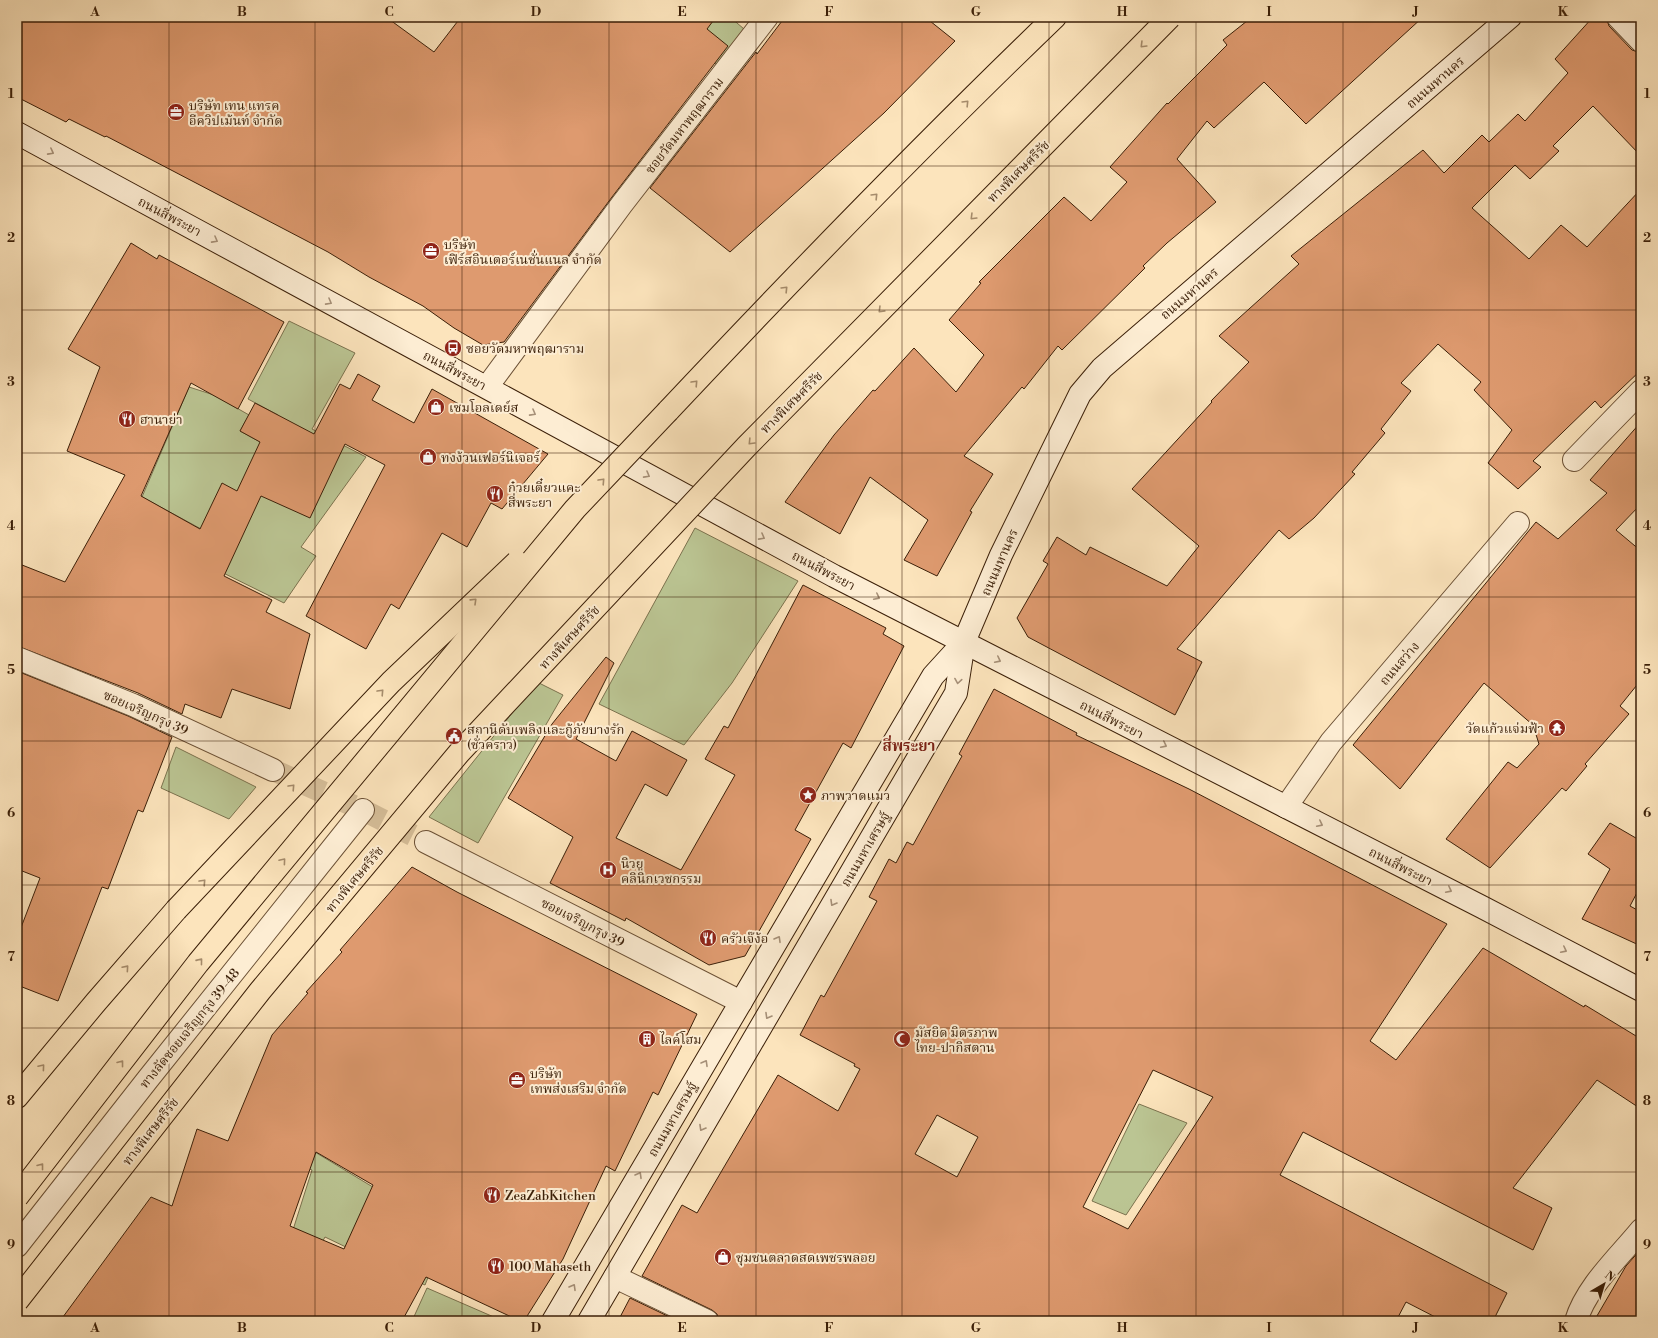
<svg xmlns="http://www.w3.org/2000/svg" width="1658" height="1338" viewBox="0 0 1658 1338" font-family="'Libre Bodoni','Noto Serif Thai',serif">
  <rect width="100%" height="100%" fill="#fce4bc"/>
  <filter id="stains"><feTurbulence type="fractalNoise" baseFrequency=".005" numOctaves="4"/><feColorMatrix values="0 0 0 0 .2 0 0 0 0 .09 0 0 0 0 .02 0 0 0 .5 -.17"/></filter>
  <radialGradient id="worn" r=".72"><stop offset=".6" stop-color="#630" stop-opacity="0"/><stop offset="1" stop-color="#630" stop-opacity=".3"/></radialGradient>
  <g fill="#bbc593" stroke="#7b724e">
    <polygon points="705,17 730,17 744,29 717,65 690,41"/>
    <polygon points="289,321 355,353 312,429 366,457 301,547 316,556 284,603 191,557 203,530 142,497 189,387 214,395 249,415 240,431 262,443 278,415 248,399"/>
    <polygon points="695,528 798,581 732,683 684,745 599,704"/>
    <polygon points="537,682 563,695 478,843 429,817"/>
    <polygon points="176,747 256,787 229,819 161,788"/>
    <polygon points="1139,1104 1187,1123 1126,1215 1092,1201"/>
    <polygon points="242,1108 396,1201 458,1202 425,1285 325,1237 319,1248 292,1233 312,1170 230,1138"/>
    <polygon points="427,1288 503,1321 412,1321"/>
  </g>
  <g fill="#de9a6f" stroke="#3b1f08" fill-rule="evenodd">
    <polygon points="23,17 386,17 434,52 461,17 716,17 707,29 728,46 612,197 504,342 483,345 454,328 423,306 369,277 328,252 106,136 105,137 69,119 66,122 17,97 17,27"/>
    <polygon points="785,17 925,17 955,41 884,113 730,252 650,188 756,52 757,54"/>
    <polygon points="1252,17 1423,17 1306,124 1264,82 1214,128 1207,121 1177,159 1216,202 1167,243 1143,266 1145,268 1062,350 1058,346 1024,389 1022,387 964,456 993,474 970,511 972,512 937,576 904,560 928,520 870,477 840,534 785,502 834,435 873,390 875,391 914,348 956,392 984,355 949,320 981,283 979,282 1064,197 1091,221 1127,182 1110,167 1167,103 1168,104 1227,45 1223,40"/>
    <polygon points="1593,17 1606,17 1609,26 1632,50 1641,53 1641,156 1593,106 1553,146 1559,151 1530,179 1515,165 1472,208 1529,259 1561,225 1587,247 1641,189 1641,370 1601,408 1595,401 1533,461 1541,467 1518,489 1488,463 1512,430 1474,390 1481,382 1438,344 1401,383 1411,391 1381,429 1385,433 1352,472 1355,474 1314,518 1289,539 1279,530 1177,649 1202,662 1175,715 1028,637 1017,618 1048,564 1043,561 1057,537 1086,555 1090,547 1167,586 1199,546 1132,489 1212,402 1211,401 1249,362 1219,336 1299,264 1291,256 1423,150 1444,173 1482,135 1489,142 1518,114 1525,121 1568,73 1555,59"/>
    <polygon points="131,243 157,259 159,255 284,322 238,409 191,383 141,496 200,529 222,483 237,491 260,442 240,431 255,403 314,434 340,384 350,389 358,374 380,386 372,400 414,423 432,389 548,454 502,509 491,503 467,547 442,533 399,609 391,604 366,649 306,616 385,465 345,444 310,518 261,496 224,576 272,600 266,612 310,634 290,709 232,689 221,718 185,704 182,714 138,693 17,646 17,563 65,582 125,475 67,451 100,367 68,349"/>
    <polygon points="1641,422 1641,504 1616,530 1641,551 1641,680 1620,706 1629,714 1585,764 1587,766 1566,791 1562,788 1490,868 1446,839 1508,762 1517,768 1539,744 1533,725 1484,683 1400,789 1353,745 1536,522 1558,539 1607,493 1590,480"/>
    <polygon points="803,585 886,628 883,634 904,646 851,748 843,743 795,830 811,839 745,956 709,965 626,918 625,921 550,883 573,837 508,798 552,724 606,657 614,663 576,739 616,761 632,731 687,760 667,796 645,784 616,838 681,870 735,775 705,759 724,726 728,728"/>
    <polygon points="17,671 128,716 172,737 143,812 138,810 108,889 102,887 58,1001 17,985 17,938 40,878 17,869"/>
    <path d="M994,689L1077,733L1076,735L1189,789L1447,924L1370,1041L1396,1060L1483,948L1584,1007L1585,1005L1641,1039V1109L1597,1080L1513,1188L1552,1208L1533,1250L1303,1132L1280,1175L1507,1293L1493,1321H1443L1406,1302L1396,1321H719L717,1314L712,1310L642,1276L682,1205L697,1213L778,1075L838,1111L860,1069L854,1066L855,1064L800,1035L821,995L824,997L877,901L869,897L889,859L896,863L907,842L913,845L962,756L959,754ZM1153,1070L1213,1097L1128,1229L1083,1207ZM937,1115L978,1137L957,1177L915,1154Z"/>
    <polygon points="1610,823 1641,841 1641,885 1630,906 1641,912 1641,946 1582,919 1610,869 1588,854"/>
    <path d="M412,867L457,892L697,1014L658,1095L653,1092L615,1171L606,1166L563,1259L524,1321H520L426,1277L402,1321H60L151,1197L172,1206L197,1129L228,1141L272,1035L308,993L306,992L342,952L340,950ZM316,1152L373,1185L344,1249L290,1226Z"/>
    <polygon points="1641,1249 1641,1321 1594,1321 1626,1266"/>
    <polygon points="630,1298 678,1321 618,1321"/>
  </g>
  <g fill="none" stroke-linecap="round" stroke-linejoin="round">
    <polyline stroke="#d5bd98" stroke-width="22" stroke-dasharray="22 11" stroke-linecap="butt" points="273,770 363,810 426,842"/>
    <defs>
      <g id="street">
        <polyline points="1618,17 1641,41"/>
        <polyline points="487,387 622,204 767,17"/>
        <polyline points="1574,460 1641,391"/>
        <polyline points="17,658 133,705 273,770"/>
        <polyline points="1286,807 1331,742 1518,523"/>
        <polyline points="426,842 741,1002"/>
        <polyline points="17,1246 148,1079 363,810"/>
        <polyline points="615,1277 707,1321"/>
        <path d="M1576,1321C1586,1287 1619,1257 1641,1230"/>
      </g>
      <g id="secondary">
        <polyline points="17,133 834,576 1482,907 1641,990"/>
        <polyline points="553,1321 933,676 964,642"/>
        <polyline points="589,1321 956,693 964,642 1001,555 1080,394 1102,368 1510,17"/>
      </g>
      <g id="highway">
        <path d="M668,411C794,277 922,145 1055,17"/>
        <polyline points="17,1097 96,1002 176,910"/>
      </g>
    </defs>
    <use href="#street" stroke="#6b5035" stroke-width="24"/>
    <use href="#secondary" stroke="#3b1f08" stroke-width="24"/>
    <use href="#highway" stroke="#3b1f08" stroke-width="24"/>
    <use href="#street" stroke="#fdedd3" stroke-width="22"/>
    <use href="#secondary" stroke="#fdedd3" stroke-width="22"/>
    <use href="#highway" stroke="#fce4bc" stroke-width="22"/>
    <defs>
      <g id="highway-bridge">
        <polyline points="176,910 391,682 517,562"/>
        <polyline points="17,1197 198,963 575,509 668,411"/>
        <polyline points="17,1301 260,991 459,753 746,447 1170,17"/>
      </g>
    </defs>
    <use href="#highway-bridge" stroke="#3b1f08" stroke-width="24" stroke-linecap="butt"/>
    <use href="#highway-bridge" stroke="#fce4bc" stroke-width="22"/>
  </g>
  <defs><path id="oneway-chevron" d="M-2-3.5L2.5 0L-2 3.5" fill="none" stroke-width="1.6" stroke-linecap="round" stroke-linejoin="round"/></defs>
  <g stroke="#a58b6b">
    <use href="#oneway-chevron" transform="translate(1143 45) rotate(135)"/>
    <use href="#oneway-chevron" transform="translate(966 103) rotate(-46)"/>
    <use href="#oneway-chevron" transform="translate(875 196) rotate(-46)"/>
    <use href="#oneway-chevron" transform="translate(973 217) rotate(135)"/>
    <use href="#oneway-chevron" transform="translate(785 289) rotate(-46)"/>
    <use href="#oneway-chevron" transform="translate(881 310) rotate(135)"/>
    <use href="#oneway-chevron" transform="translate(695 383) rotate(-47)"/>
    <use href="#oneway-chevron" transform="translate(751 442) rotate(134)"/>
    <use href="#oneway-chevron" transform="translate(602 481) rotate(-47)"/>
    <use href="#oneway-chevron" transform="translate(474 601) rotate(-44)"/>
    <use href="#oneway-chevron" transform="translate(381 692) rotate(-47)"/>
    <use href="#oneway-chevron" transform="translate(292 787) rotate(-47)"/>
    <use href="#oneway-chevron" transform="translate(283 861) rotate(-50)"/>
    <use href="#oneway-chevron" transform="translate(203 882) rotate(-47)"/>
    <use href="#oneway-chevron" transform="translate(200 961) rotate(-51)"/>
    <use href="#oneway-chevron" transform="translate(126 968) rotate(-49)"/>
    <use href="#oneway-chevron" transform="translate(121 1063) rotate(-52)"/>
    <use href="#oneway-chevron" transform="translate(42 1067) rotate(-50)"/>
    <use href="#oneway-chevron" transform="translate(41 1166) rotate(-52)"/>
  </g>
  <g stroke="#a69078">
    <use href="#oneway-chevron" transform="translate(51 152) rotate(28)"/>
    <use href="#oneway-chevron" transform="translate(215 240) rotate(29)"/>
    <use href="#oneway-chevron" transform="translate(329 302) rotate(29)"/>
    <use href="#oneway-chevron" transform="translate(533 413) rotate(29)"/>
    <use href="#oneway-chevron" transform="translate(647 475) rotate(29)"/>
    <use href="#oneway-chevron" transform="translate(762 537) rotate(29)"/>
    <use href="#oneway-chevron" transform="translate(877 597) rotate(27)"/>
    <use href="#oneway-chevron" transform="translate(998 660) rotate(27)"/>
    <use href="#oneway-chevron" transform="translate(958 681) rotate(99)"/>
    <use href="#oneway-chevron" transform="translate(1164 745) rotate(27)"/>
    <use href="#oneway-chevron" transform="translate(1320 824) rotate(27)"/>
    <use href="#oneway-chevron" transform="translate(1449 890) rotate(27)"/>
    <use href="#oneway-chevron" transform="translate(833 903) rotate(120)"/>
    <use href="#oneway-chevron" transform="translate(778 939) rotate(-60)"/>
    <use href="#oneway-chevron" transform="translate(1564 950) rotate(27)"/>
    <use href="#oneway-chevron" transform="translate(768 1016) rotate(120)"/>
    <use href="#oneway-chevron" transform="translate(705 1063) rotate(-60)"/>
    <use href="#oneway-chevron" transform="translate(702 1128) rotate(120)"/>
    <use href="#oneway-chevron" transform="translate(639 1175) rotate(-60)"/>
    <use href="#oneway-chevron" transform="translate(573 1287) rotate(-60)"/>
  </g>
  <path fill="none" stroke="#3b1f08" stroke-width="1" stroke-opacity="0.55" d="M169,17V1321M315,17V1321M462,17V1321M609,17V1321M756,17V1321M902,17V1321M1049,17V1321M1196,17V1321M1343,17V1321M1489,17V1321M17,166H1641M17,310H1641M17,453H1641M17,597H1641M17,741H1641M17,885H1641M17,1028H1641M17,1172H1641"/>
  <defs>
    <symbol id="office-disc" viewBox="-11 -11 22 22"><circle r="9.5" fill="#8f2418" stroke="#fdedd3"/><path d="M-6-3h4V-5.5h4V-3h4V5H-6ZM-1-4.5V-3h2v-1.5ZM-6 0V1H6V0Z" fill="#fff"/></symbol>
    <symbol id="bus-disc" viewBox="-11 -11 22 22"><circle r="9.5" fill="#8f2418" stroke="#fdedd3"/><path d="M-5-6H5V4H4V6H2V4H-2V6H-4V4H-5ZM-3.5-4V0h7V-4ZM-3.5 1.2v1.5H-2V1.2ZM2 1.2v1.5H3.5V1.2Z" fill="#fff"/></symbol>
    <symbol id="shop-disc" viewBox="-11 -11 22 22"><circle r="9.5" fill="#8f2418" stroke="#fdedd3"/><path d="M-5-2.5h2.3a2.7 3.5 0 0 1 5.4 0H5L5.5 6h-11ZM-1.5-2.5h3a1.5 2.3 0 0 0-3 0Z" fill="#fff"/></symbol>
    <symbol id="restaurant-disc" viewBox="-11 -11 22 22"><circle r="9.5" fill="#8f2418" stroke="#fdedd3"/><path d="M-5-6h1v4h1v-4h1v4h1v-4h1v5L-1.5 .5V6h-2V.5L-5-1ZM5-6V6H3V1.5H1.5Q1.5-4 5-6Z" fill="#fff"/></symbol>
    <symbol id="temple-disc" viewBox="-11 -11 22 22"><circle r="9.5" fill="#8f2418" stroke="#fdedd3"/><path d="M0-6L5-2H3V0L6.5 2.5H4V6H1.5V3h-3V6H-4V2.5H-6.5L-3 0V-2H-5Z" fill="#fff"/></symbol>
    <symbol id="civic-disc" viewBox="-11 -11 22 22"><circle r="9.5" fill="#8f2418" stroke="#fdedd3"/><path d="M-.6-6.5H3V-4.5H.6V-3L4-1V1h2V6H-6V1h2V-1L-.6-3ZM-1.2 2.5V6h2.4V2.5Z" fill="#fff"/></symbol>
    <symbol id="sight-disc" viewBox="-11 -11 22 22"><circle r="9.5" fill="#8f2418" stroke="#fdedd3"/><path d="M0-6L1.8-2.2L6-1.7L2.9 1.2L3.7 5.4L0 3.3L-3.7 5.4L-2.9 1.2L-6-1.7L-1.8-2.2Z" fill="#fff"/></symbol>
    <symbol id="hospital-disc" viewBox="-11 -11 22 22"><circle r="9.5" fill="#8f2418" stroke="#fdedd3"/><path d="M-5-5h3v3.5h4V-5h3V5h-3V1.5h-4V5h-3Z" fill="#fff"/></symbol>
    <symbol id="building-disc" viewBox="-11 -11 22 22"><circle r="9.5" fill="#8f2418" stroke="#fdedd3"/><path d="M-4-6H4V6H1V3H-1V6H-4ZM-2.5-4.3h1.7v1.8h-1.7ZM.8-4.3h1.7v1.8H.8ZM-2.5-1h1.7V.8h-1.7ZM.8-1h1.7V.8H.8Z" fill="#fff"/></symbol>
    <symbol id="mosque-disc" viewBox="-11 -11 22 22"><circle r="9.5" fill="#8f2418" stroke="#fdedd3"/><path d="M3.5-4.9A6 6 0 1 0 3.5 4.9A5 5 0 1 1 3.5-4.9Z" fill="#fff"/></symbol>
  </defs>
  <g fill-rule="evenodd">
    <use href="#office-disc" x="166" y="102" width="20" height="20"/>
    <use href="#office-disc" x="421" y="241" width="20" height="20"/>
    <use href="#bus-disc" x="443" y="338" width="20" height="20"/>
    <use href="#shop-disc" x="426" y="397" width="20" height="20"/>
    <use href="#restaurant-disc" x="117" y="409" width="20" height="20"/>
    <use href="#shop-disc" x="418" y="447" width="20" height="20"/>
    <use href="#restaurant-disc" x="485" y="484" width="20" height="20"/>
    <use href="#temple-disc" x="1547" y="718" width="20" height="20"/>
    <use href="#civic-disc" x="444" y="726" width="20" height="20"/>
    <use href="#sight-disc" x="798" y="785" width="20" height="20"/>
    <use href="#hospital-disc" x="598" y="860" width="20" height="20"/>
    <use href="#restaurant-disc" x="698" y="928" width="20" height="20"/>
    <use href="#building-disc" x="637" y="1029" width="20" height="20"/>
    <use href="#mosque-disc" x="892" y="1029" width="20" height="20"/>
    <use href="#office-disc" x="507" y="1070" width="20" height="20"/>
    <use href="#restaurant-disc" x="482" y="1185" width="20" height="20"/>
    <use href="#shop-disc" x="713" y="1247" width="20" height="20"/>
    <use href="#restaurant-disc" x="486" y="1256" width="20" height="20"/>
  </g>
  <g text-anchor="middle" stroke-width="4" stroke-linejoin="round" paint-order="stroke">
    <g font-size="13" fill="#3b1f08" stroke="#fdedd3">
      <text transform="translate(1435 82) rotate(-41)" y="5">ถนนมหานคร</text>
      <text transform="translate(684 125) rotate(-52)" y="5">ซอยวัดมหาพฤฒาราม</text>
      <text transform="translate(1018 171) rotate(-45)" y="5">ทางพิเศษศรีรัช</text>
      <text transform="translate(170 216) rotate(28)" y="5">ถนนสี่พระยา</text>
      <text transform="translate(1189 293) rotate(-41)" y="5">ถนนมหานคร</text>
      <text transform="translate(455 370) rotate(28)" y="5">ถนนสี่พระยา</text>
      <text transform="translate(791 402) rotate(-45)" y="5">ทางพิเศษศรีรัช</text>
      <text transform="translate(999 562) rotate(-66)" y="5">ถนนมหานคร</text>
      <text transform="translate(824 570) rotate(28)" y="5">ถนนสี่พระยา</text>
      <text transform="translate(569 637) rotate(-47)" y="5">ทางพิเศษศรีรัช</text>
      <text transform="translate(1399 663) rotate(-49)" y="5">ถนนสว่าง</text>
      <text transform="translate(146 712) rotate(24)" y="5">ซอยเจริญกรุง 39</text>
      <text transform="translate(1112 719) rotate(27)" y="5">ถนนสี่พระยา</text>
      <text transform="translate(865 849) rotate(-60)" y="5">ถนนมหาเศรษฐ์</text>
      <text transform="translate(1401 866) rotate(27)" y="5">ถนนสี่พระยา</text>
      <text transform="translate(354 879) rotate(-50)" y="5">ทางพิเศษศรีรัช</text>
      <text transform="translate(583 922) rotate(27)" y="5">ซอยเจริญกรุง 39</text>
      <text transform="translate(189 1028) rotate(-51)" y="5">ทางลัดซอยเจริญกรุง 39-48</text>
      <text transform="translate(672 1119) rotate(-60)" y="5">ถนนมหาเศรษฐ์</text>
      <text transform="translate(150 1131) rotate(-52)" y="5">ทางพิเศษศรีรัช</text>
    </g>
    <g font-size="13" fill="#3b1f08" stroke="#fdedd3" text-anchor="start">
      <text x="189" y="110">บริษัท เทน แทรค<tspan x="189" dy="15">อีควิปเม้นท์ จำกัด</tspan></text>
      <text x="444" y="249">บริษัท<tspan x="444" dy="15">เฟิร์สอินเตอร์เนชั่นแนล จำกัด</tspan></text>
      <text x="466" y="353">ซอยวัดมหาพฤฒาราม</text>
      <text x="449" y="412">เซมโอลเดย์ส</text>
      <text x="140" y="424">ฮานาย่า</text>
      <text x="441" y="462">ทงง้วนเฟอร์นิเจอร์</text>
      <text x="508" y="492">ก๋วยเตี๋ยวแคะ<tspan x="508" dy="15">สี่พระยา</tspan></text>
      <text x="1544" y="733" text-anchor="end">วัดแก้วแจ่มฟ้า</text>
      <text x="467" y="734">สถานีดับเพลิงและกู้ภัยบางรัก<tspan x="467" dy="15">(ชั่วคราว)</tspan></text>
      <text x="821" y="800">ภาพวาดแมว</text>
      <text x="621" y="868">นิวยู<tspan x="621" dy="15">คลินิกเวชกรรม</tspan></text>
      <text x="721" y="943">ครัวเจ๊ง้อ</text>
      <text x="915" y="1037">มัสยิด มิตรภาพ<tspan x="915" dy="15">ไทย-ปากิสตาน</tspan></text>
      <text x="660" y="1044">ไลค์โฮม</text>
      <text x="530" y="1078">บริษัท<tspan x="530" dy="15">เทพส่งเสริม จำกัด</tspan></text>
      <text x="505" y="1200">ZeaZabKitchen</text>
      <text x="736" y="1262">ชุมชนตลาดสดเพชรพลอย</text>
      <text x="509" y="1271">100 Mahaseth</text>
    </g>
    <g font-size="15" font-weight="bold" fill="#7a1f14" stroke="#fdedd3">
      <text x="909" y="751">สี่พระยา</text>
    </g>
  </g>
  <rect width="1658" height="1338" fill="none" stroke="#fce4bc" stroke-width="44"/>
  <g transform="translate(1604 1284) rotate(38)" stroke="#fdedd3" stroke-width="3" paint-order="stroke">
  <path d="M0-3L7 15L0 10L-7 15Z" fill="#3b1f08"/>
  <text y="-6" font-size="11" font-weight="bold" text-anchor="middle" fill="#3b1f08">N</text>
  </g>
  <rect x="22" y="22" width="1614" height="1294" fill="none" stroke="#3b1f08" stroke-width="1.5"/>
  <g font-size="13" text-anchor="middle" font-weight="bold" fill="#3b1f08">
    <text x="95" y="16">A</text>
    <text x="242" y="16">B</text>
    <text x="389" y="16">C</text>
    <text x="536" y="16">D</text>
    <text x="682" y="16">E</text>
    <text x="829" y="16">F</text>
    <text x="976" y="16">G</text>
    <text x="1122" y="16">H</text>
    <text x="1269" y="16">I</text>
    <text x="1416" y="16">J</text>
    <text x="1563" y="16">K</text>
    <text x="11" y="98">1</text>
    <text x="1647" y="98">1</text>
    <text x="11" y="242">2</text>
    <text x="1647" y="242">2</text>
    <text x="11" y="386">3</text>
    <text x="1647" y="386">3</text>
    <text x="11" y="530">4</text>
    <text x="1647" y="530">4</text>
    <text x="11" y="674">5</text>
    <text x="1647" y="674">5</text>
    <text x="11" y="817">6</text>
    <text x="1647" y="817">6</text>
    <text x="11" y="961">7</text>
    <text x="1647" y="961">7</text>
    <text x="11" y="1105">8</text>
    <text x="1647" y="1105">8</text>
    <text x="11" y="1249">9</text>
    <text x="1647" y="1249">9</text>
    <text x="95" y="1332">A</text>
    <text x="242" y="1332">B</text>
    <text x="389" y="1332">C</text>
    <text x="536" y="1332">D</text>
    <text x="682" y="1332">E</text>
    <text x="829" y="1332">F</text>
    <text x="976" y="1332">G</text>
    <text x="1122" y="1332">H</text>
    <text x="1269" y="1332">I</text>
    <text x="1416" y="1332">J</text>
    <text x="1563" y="1332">K</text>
  </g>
  <rect width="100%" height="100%" filter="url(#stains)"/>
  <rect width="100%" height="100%" fill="url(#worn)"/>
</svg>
